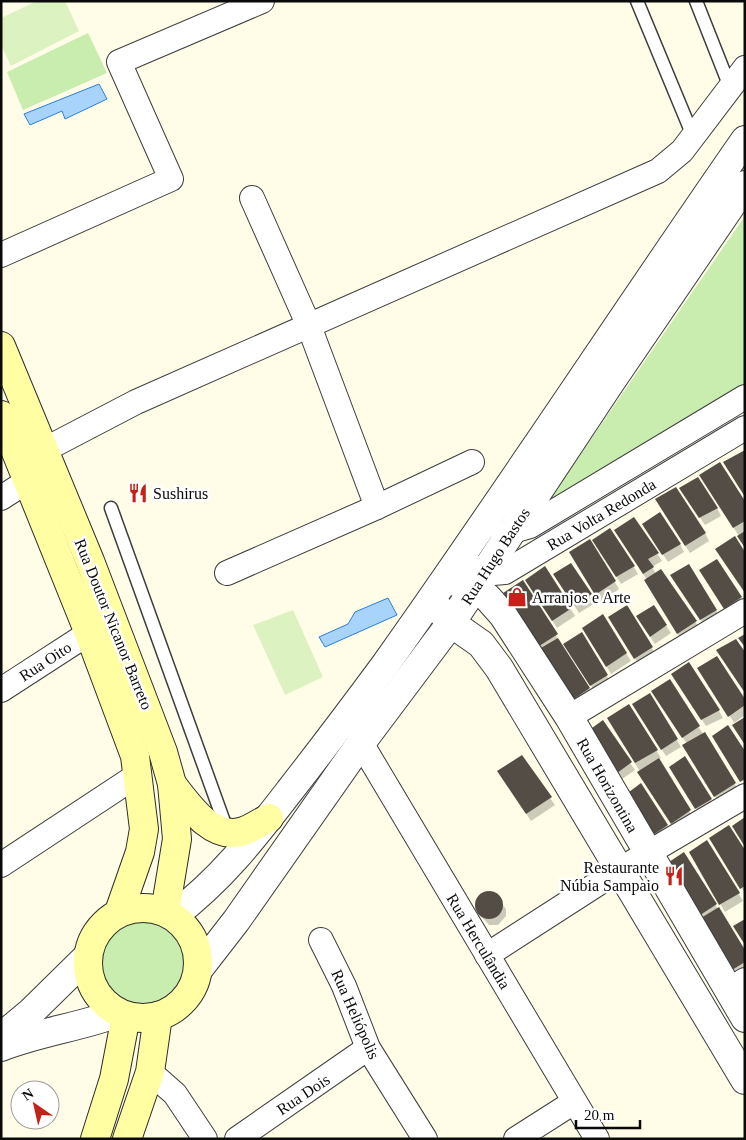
<svg xmlns="http://www.w3.org/2000/svg" width="746" height="1140" viewBox="0 0 746 1140" font-family="Georgia,serif">
  <rect width="100%" height="100%" fill="#fffde8"/>
  <g fill="#c9ecaf">
    <polygon points="88,33 107,73 23,110 7,72"/>
    <polygon points="745,216 745,389 542,510"/>
    <circle cx="143" cy="962" r="43"/>
  </g>
  <g fill="#ddf2c1">
    <polygon points="37,1 65,1 79,31 11,66 1,45 1,18"/>
    <polygon points="293,610 323,677 285,695 253,625"/>
  </g>
  <g fill="#a8d4fb" stroke="#2981d8">
    <polygon points="99,84 107,99 65,119 62,111 30,125 24,114"/>
    <polygon points="388,598 397,615 325,647 319,637 348,624 355,612"/>
  </g>
  <g fill="#0003">
    <polygon points="705,483 745,503 745,547 739,536"/>
    <polygon points="685,496 717,508 721,516 705,525"/>
    <polygon points="657,500 705,533 709,541 690,553"/>
    <polygon points="634,519 662,561 652,567 656,574 661,571 700,629 682,641 646,581 647,580 620,538"/>
    <polygon points="648,532 680,544 684,552 668,562"/>
    <polygon points="589,541 619,589 601,602 575,560"/>
    <polygon points="598,548 634,567 638,574 621,584"/>
    <polygon points="717,560 745,605 729,616 705,578"/>
    <polygon points="570,564 595,603 579,613 555,574"/>
    <polygon points="545,568 575,616 557,628 531,588"/>
    <polygon points="523,582 593,696 573,710 540,660"/>
    <polygon points="676,583 716,610 720,618 705,626"/>
    <polygon points="627,607 656,655 639,665 610,618"/>
    <polygon points="653,607 671,633 655,644 642,624"/>
    <polygon points="603,616 631,661 611,674 584,628"/>
    <polygon points="581,634 611,683 595,692 569,651"/>
    <polygon points="703,676 745,701 745,715 734,723 735,724"/>
    <polygon points="669,680 739,791 719,803 684,745 687,744 657,699"/>
    <polygon points="677,682 719,711 723,718 706,726"/>
    <polygon points="649,694 681,747 666,756 638,712"/>
    <polygon points="612,726 656,750 661,758 658,759 694,819 676,830"/>
    <polygon points="591,740 630,763 635,770 618,782"/>
    <polygon points="685,758 715,807 700,815 671,767"/>
    <polygon points="503,779 550,798 555,805 531,821"/>
    <polygon points="641,785 672,833 653,846"/>
    <polygon points="711,838 745,853 745,894"/>
    <polygon points="707,842 743,901 725,912 690,853"/>
    <polygon points="684,854 745,953 745,972 732,979 700,926"/>
    <polygon points="485,892 492,892 506,909 506,916 498,925 489,925 477,911 478,898"/>
  </g>
  <g fill="#544d46">
    <polygon points="745,450 745,497 723,462"/>
    <polygon points="720,462 745,501 745,521 733,528 699,475"/>
    <polygon points="698,477 718,508 699,518 679,488"/>
    <polygon points="676,487 706,533 685,546 655,499"/>
    <polygon points="660,512 681,544 662,555 642,524"/>
    <polygon points="634,517 659,553 648,559 654,567 643,574 614,530"/>
    <polygon points="610,528 635,566 616,577 592,540"/>
    <polygon points="745,531 745,548 737,536"/>
    <polygon points="735,536 745,552 745,593 715,549"/>
    <polygon points="590,539 616,581 595,595 569,552"/>
    <polygon points="717,559 742,597 724,609 699,570"/>
    <polygon points="571,563 592,594 574,606 553,574"/>
    <polygon points="689,564 717,610 700,620 670,575"/>
    <polygon points="545,566 572,608 552,621 525,580"/>
    <polygon points="661,569 697,621 677,634 644,580"/>
    <polygon points="523,580 558,634 536,648 500,595"/>
    <polygon points="627,605 653,647 634,659 608,617"/>
    <polygon points="654,605 667,625 650,637 636,616"/>
    <polygon points="603,614 627,653 606,667 582,628"/>
    <polygon points="582,632 608,675 590,686 563,644"/>
    <polygon points="745,634 745,647 738,638"/>
    <polygon points="558,638 590,688 568,703 534,652"/>
    <polygon points="736,639 745,652 745,693 716,650"/>
    <polygon points="717,656 745,699 745,705 728,717 697,668"/>
    <polygon points="689,662 720,710 701,720 671,674"/>
    <polygon points="670,679 700,726 682,738 651,691"/>
    <polygon points="650,693 678,739 661,750 632,704"/>
    <polygon points="629,704 658,750 635,763 607,718"/>
    <polygon points="745,717 745,745 732,725"/>
    <polygon points="603,720 632,762 613,776 585,733"/>
    <polygon points="728,725 745,751 745,779 740,782 712,736"/>
    <polygon points="705,732 736,783 714,797 682,745"/>
    <polygon points="522,755 552,797 526,814 497,771"/>
    <polygon points="685,756 712,799 695,809 669,767"/>
    <polygon points="659,758 691,810 671,824 637,772"/>
    <polygon points="641,783 668,825 647,839 621,798"/>
    <polygon points="745,817 745,847 732,826"/>
    <polygon points="729,825 745,850 745,886 740,889 709,838"/>
    <polygon points="707,840 740,893 719,905 689,852"/>
    <polygon points="684,852 717,904 694,919 663,866"/>
    <circle cx="489" cy="905" r="14"/>
    <polygon points="719,907 745,950 745,962 727,973 696,921"/>
    <polygon points="745,919 745,945 733,926"/>
  </g>
  <g fill="none" stroke-linecap="round" stroke-linejoin="round">
    <defs>
      <g id="service">
        <polyline points="637,1 693,136"/>
        <polyline points="696,1 730,87"/>
        <polyline points="111,508 227,830"/>
      </g>
      <g id="minor">
        <polyline points="252,198 309,326 377,507"/>
        <polyline points="1,255 171,179 119,62 262,1"/>
        <polyline points="44,450 136,402 658,171 682,151 745,68"/>
        <polyline points="1,498 29,480"/>
        <polyline points="503,534 530,526 745,397"/>
        <polyline points="472,566 481,574 505,572 745,428"/>
        <polyline points="227,573 377,507 472,462"/>
        <polyline points="1,690 89,633"/>
        <polyline points="569,717 745,611"/>
        <polyline points="361,743 597,1139"/>
        <polyline points="1,865 139,774"/>
        <polyline points="321,940 344,986 368,1048 425,1139"/>
        <polyline points="487,955 619,870 745,796"/>
        <polyline points="729,990 745,980"/>
        <polyline points="150,1072 175,1094 205,1139"/>
        <polyline points="237,1139 368,1048"/>
        <polyline points="516,1139 574,1102"/>
      </g>
      <g id="tertiary">
        <polyline points="456,582 473,588 487,597 503,615 569,717 745,1018"/>
        <polyline points="440,610 451,623 481,644 499,668 745,1080"/>
        <path d="M173,916C222,879 254,837 291,789C323,748 354,707 385,665C508,492 624,314 745,140"/>
        <polyline points="198,970 236,921 361,743 451,623 610,383 745,185"/>
        <polyline points="1,1037 31,1012 87,957"/>
        <path d="M1,1047C39,1032 80,1027 118,1013"/>
      </g>
      <g id="secondary">
        <polyline points="1,346 90,561 163,752 172,784 177,839 165,912"/>
        <polyline points="1,415 89,633 135,756 144,829 140,852 119,912"/>
        <path d="M172,784C188,805 213,842 244,831C252,828 261,822 269,818"/>
        <circle cx="143" cy="963" r="55"/>
        <polyline points="95,1139 114,1079 126,1016"/>
        <polyline points="127,1139 150,1072 158,1016"/>
      </g>
    </defs>
    <use href="#service" stroke="#3d3d3d" stroke-width="15"/>
    <use href="#minor" stroke="#3d3d3d" stroke-width="26"/>
    <use href="#tertiary" stroke="#3d3d3d" stroke-width="30"/>
    <use href="#secondary" stroke="#2c2c2c" stroke-width="30"/>
    <use href="#service" stroke="#fff" stroke-width="12"/>
    <use href="#minor" stroke="#fff" stroke-width="24"/>
    <use href="#tertiary" stroke="#fff" stroke-width="28"/>
    <use href="#secondary" stroke="#fffea3" stroke-width="28"/>
  </g>
  <defs>
    <symbol id="restaurant-bare" viewBox="-9 -9 18 18"><path d="M-5-6h1v4h1v-4h1v4h1v-4h1v5L-1.5 .5V6h-2V.5L-5-1ZM5-6V6H3V1.5H1.5Q1.5-4 5-6Z" fill="#c42119" stroke="#fff" stroke-width="2.5" paint-order="stroke"/></symbol>
    <symbol id="shop-bare" viewBox="-9 -9 18 18"><path d="M-5-2.5h2.3a2.7 3.5 0 0 1 5.4 0H5L5.5 6h-11ZM-1.5-2.5h3a1.5 2.3 0 0 0-3 0Z" fill="#c42119" stroke="#fff" stroke-width="2.5" paint-order="stroke"/></symbol>
  </defs>
  <g fill-rule="evenodd">
    <use href="#restaurant-bare" x="124" y="479" width="28" height="28"/>
    <use href="#shop-bare" x="503" y="583" width="28" height="28"/>
    <use href="#restaurant-bare" x="660" y="862" width="28" height="28"/>
  </g>
  <g text-anchor="middle" stroke-width="5" stroke-linejoin="round" paint-order="stroke">
    <g font-size="16" fill="#0a0a0a" stroke="#fff" text-anchor="start">
      <text x="153" y="499">Sushirus</text>
      <text x="532" y="603">Arranjos e Arte</text>
      <text x="659" y="873" text-anchor="end">Restaurante<tspan x="659" dy="18">Núbia Sampaio</tspan></text>
    </g>
    <g font-size="16" fill="#0a0a0a" stroke="#fff">
      <text transform="translate(601 514) rotate(-31)" y="6">Rua Volta Redonda</text>
      <text transform="translate(495 556) rotate(-57)" y="6">Rua Hugo Bastos</text>
      <text transform="translate(114 624) rotate(68)" y="6">Rua Doutor Nicanor Barreto</text>
      <text transform="translate(45 661) rotate(-33)" y="6">Rua Oito</text>
      <text transform="translate(608 785) rotate(60)" y="6">Rua Horizontina</text>
      <text transform="translate(479 941) rotate(59)" y="6">Rua Herculândia</text>
      <text transform="translate(356 1014) rotate(66)" y="6">Rua Heliópolis</text>
      <text transform="translate(303 1094) rotate(-34)" y="6">Rua Dois</text>
    </g>
  </g>
  <rect width="746" height="1140" fill="none" stroke="#0a0a0a" stroke-width="5"/>
  <g transform="translate(35 1105) rotate(326)"><circle r="24" fill="#ffffff" stroke="#9d9d9d"/>
  <path d="M0-4L9 19L0 12L-9 19Z" fill="#c42119"/>
  <text y="-8" font-size="14" font-weight="bold" text-anchor="middle" fill="#0a0a0a">N</text>
  </g>
  <path d="M576 1120v8h64v-8" fill="none" stroke="#0a0a0a" stroke-width="2.5"/>
  <text x="584" y="1120" font-size="15" fill="#0a0a0a" stroke="#ffffff" stroke-width="4" paint-order="stroke">20 m</text>
</svg>
